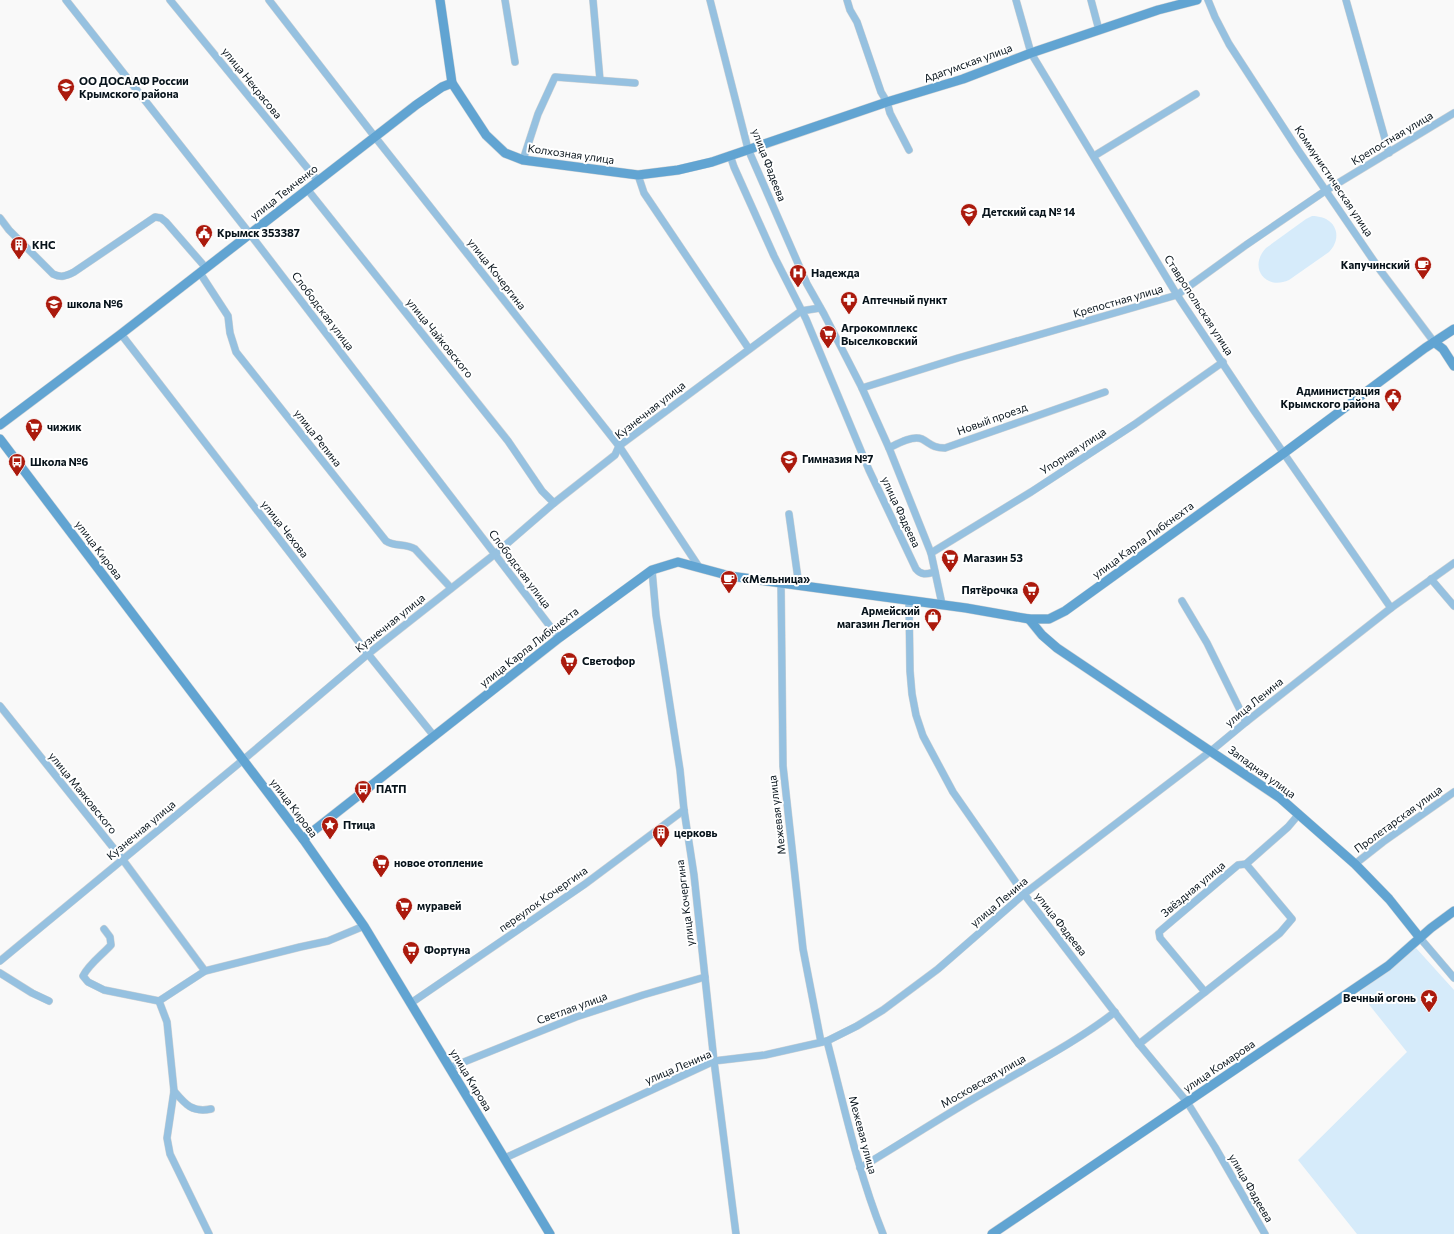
<svg xmlns="http://www.w3.org/2000/svg" width="1454" height="1234" viewBox="0 0 1454 1234" font-family="Commissioner,sans-serif">
  <rect width="100%" height="100%" fill="#f9f9f9"/>
  <g fill="#d6ebfa">
    <path d="M1312,216C1335,216 1344,236 1329,252L1289,280C1265,291 1248,267 1266,248L1306,219Z"/>
    <polygon points="1416,948 1454,990 1454,1234 1357,1234 1298,1160 1407,1052 1359,992"/>
  </g>
  <g fill="none" stroke-linecap="round" stroke-linejoin="round">
    <defs>
      <g id="street">
        <polyline points="66,0 250,234 559,638"/>
        <polyline points="170,0 318,181"/>
        <polyline points="269,0 375,137 619,446 699,567"/>
        <polyline points="505,0 515,62"/>
        <polyline points="593,0 600,80"/>
        <polyline points="710,0 748,149 807,284 824,314 862,388 889,448 931,553 942,604"/>
        <polyline points="847,0 850,10 857,22 881,92 887,102 890,113 909,150"/>
        <polyline points="1016,0 1031,53 1177,295 1253,409 1391,608"/>
        <polyline points="1091,0 1099,30"/>
        <polyline points="1208,0 1215,17 1229,44 1298,150 1380,270 1434,342"/>
        <polyline points="1346,0 1389,153"/>
        <path d="M730,155L734,167L774,256L806,319L869,470L916,569C922,576 927,574 935,572"/>
        <polyline points="1094,156 1196,94"/>
        <polyline points="523,160 538,114 555,77 635,83"/>
        <polyline points="638,175 644,193 749,349"/>
        <polyline points="307,189 508,441 542,491 554,503"/>
        <path d="M0,218L9,230L53,274C61,278 66,276 74,272L155,217L161,218L166,222L206,268"/>
        <path d="M200,273L228,316L230,333L236,352L386,541C395,547 405,543 415,549L451,588"/>
        <polyline points="801,311 820,308"/>
        <polyline points="121,334 368,654 434,736"/>
        <polyline points="862,388 958,358 1177,295 1246,245 1325,191 1454,113"/>
        <path d="M889,448C897,444 912,435 922,439C931,444 933,448 945,448L1105,392"/>
        <polyline points="789,514 799,586"/>
        <polyline points="931,553 1031,492 1135,424 1223,362"/>
        <polyline points="652,570 656,615 680,770 684,810 694,875 714,1061 736,1234"/>
        <polyline points="1431,579 1454,606"/>
        <polyline points="781,583 783,766 803,949 821,1042"/>
        <polyline points="909,601 910,671 912,694 916,715 923,736 953,792 1024,894 1139,1044 1187,1102 1215,1147 1265,1234"/>
        <polyline points="1182,601 1207,643 1246,722"/>
        <polyline points="0,706 123,860 205,971"/>
        <polyline points="1355,864 1383,842 1454,792"/>
        <path d="M104,929L110,937L111,945C102,955 89,964 83,976L88,982L104,990L159,1001L205,971L300,947L328,941L364,926"/>
        <polyline points="1420,938 1454,978"/>
        <polyline points="0,961 243,760 368,654 495,554 554,503 615,455 619,446 801,311"/>
        <polyline points="0,973 32,993 49,1001"/>
        <polyline points="1205,992 1160,938 1159,932 1238,865 1246,864 1288,827 1299,814"/>
        <polyline points="159,1001 167,1022 174,1091 167,1138 170,1154 209,1234"/>
        <polyline points="411,1003 585,884 684,810"/>
        <path d="M827,1041C844,1106 858,1172 883,1234"/>
        <polyline points="1139,1044 1280,933 1292,919 1246,864"/>
        <polyline points="449,1068 576,1017 643,995 705,977"/>
        <path d="M174,1091C185,1104 192,1113 211,1109"/>
        <polyline points="505,1158 714,1061 765,1055 827,1041 857,1026 883,1010 938,969 1024,894 1211,751 1246,722 1391,608 1454,563"/>
        <path d="M860,1168C902,1143 943,1116 985,1092C1029,1066 1075,1043 1115,1012"/>
      </g>
      <g id="secondary">
        <polyline points="440,0 452,83 486,135 505,153 523,160 638,175 678,170 712,162 887,102 963,79 1031,53 1158,10 1197,0"/>
        <polyline points="1434,342 1443,349 1454,366"/>
        <polyline points="0,425 121,334 416,105 442,87 452,83"/>
        <polyline points="0,439 303,839 364,926 550,1234"/>
        <polyline points="1029,619 1042,635 1057,648 1280,798 1355,864 1389,899 1420,938"/>
        <polyline points="303,839 559,638 652,570 678,562 730,576 966,608 1029,619 1049,619 1065,611 1284,453 1425,348 1454,329"/>
        <polyline points="992,1234 1388,966 1431,928 1454,911"/>
      </g>
    </defs>
    <use href="#street" stroke="#d2d4d5" stroke-width="8"/>
    <use href="#secondary" stroke="#d2d4d5" stroke-width="10"/>
    <use href="#street" stroke="#96c1e0" stroke-width="7"/>
    <use href="#secondary" stroke="#61a4d2" stroke-width="9"/>
  </g>
  <defs>
    <symbol id="university-pin" viewBox="-11 -11 22 30"><path d="M0 17L-7.5 6A9.5 9.5 0 1 1 7.5 6Z" fill="#ab1a0d" stroke="#fff"/><path d="M0-5L7-2L0 1L-7-2ZM-4 1L0 2.5L4 1V4Q0 6-4 4Z" fill="#fff"/></symbol>
    <symbol id="school-pin" viewBox="-11 -11 22 30"><path d="M0 17L-7.5 6A9.5 9.5 0 1 1 7.5 6Z" fill="#ab1a0d" stroke="#fff"/><path d="M0-5L7-2L0 1L-7-2ZM-4 1L0 2.5L4 1V4Q0 6-4 4Z" fill="#fff"/></symbol>
    <symbol id="civic-pin" viewBox="-11 -11 22 30"><path d="M0 17L-7.5 6A9.5 9.5 0 1 1 7.5 6Z" fill="#ab1a0d" stroke="#fff"/><path d="M-.6-6.5H3V-4.5H.6V-3L4-1V1h2V6H-6V1h2V-1L-.6-3ZM-1.2 2.5V6h2.4V2.5Z" fill="#fff"/></symbol>
    <symbol id="building-pin" viewBox="-11 -11 22 30"><path d="M0 17L-7.5 6A9.5 9.5 0 1 1 7.5 6Z" fill="#ab1a0d" stroke="#fff"/><path d="M-4-6H4V6H1V3H-1V6H-4ZM-2.5-4.3h1.7v1.8h-1.7ZM.8-4.3h1.7v1.8H.8ZM-2.5-1h1.7V.8h-1.7ZM.8-1h1.7V.8H.8Z" fill="#fff"/></symbol>
    <symbol id="cafe-pin" viewBox="-11 -11 22 30"><path d="M0 17L-7.5 6A9.5 9.5 0 1 1 7.5 6Z" fill="#ab1a0d" stroke="#fff"/><path d="M-5.5-4.5H6V0H3Q3 3.5 0 3.5H-2.5Q-5.5 3.5-5.5 0ZM3-3.2v2h1.7v-2ZM-6 4.5H4V6H-6Z" fill="#fff"/></symbol>
    <symbol id="hospital-pin" viewBox="-11 -11 22 30"><path d="M0 17L-7.5 6A9.5 9.5 0 1 1 7.5 6Z" fill="#ab1a0d" stroke="#fff"/><path d="M-5-5h3v3.5h4V-5h3V5h-3V1.5h-4V5h-3Z" fill="#fff"/></symbol>
    <symbol id="pharmacy-pin" viewBox="-11 -11 22 30"><path d="M0 17L-7.5 6A9.5 9.5 0 1 1 7.5 6Z" fill="#ab1a0d" stroke="#fff"/><path d="M-2-6h4v4h4v4h-4v4h-4v-4h-4v-4h4Z" fill="#fff"/></symbol>
    <symbol id="supermarket-pin" viewBox="-11 -11 22 30"><path d="M0 17L-7.5 6A9.5 9.5 0 1 1 7.5 6Z" fill="#ab1a0d" stroke="#fff"/><path d="M-6-5.5h2.5l.6 2H6L4.5 2H-2.5L-4.4-4H-6ZM-1.5 3.2a1.3 1.3 0 1 0 .1 0ZM3 3.2a1.3 1.3 0 1 0 .1 0Z" fill="#fff"/></symbol>
    <symbol id="bus-pin" viewBox="-11 -11 22 30"><path d="M0 17L-7.5 6A9.5 9.5 0 1 1 7.5 6Z" fill="#ab1a0d" stroke="#fff"/><path d="M-5-6H5V4H4V6H2V4H-2V6H-4V4H-5ZM-3.5-4V0h7V-4ZM-3.5 1.2v1.5H-2V1.2ZM2 1.2v1.5H3.5V1.2Z" fill="#fff"/></symbol>
    <symbol id="shop-pin" viewBox="-11 -11 22 30"><path d="M0 17L-7.5 6A9.5 9.5 0 1 1 7.5 6Z" fill="#ab1a0d" stroke="#fff"/><path d="M-5-2.5h2.3a2.7 3.5 0 0 1 5.4 0H5L5.5 6h-11ZM-1.5-2.5h3a1.5 2.3 0 0 0-3 0Z" fill="#fff"/></symbol>
    <symbol id="sight-pin" viewBox="-11 -11 22 30"><path d="M0 17L-7.5 6A9.5 9.5 0 1 1 7.5 6Z" fill="#ab1a0d" stroke="#fff"/><path d="M0-6L1.8-2.2L6-1.7L2.9 1.2L3.7 5.4L0 3.3L-3.7 5.4L-2.9 1.2L-6-1.7L-1.8-2.2Z" fill="#fff"/></symbol>
  </defs>
  <g fill-rule="evenodd">
    <use href="#university-pin" x="56" y="77" width="20" height="27"/>
    <use href="#school-pin" x="959" y="202" width="20" height="27"/>
    <use href="#civic-pin" x="194" y="223" width="20" height="27"/>
    <use href="#building-pin" x="9" y="235" width="20" height="27"/>
    <use href="#cafe-pin" x="1413" y="255" width="20" height="27"/>
    <use href="#hospital-pin" x="788" y="263" width="20" height="27"/>
    <use href="#pharmacy-pin" x="839" y="290" width="20" height="27"/>
    <use href="#school-pin" x="44" y="294" width="20" height="27"/>
    <use href="#supermarket-pin" x="818" y="324" width="20" height="27"/>
    <use href="#civic-pin" x="1383" y="387" width="20" height="27"/>
    <use href="#supermarket-pin" x="24" y="417" width="20" height="27"/>
    <use href="#school-pin" x="779" y="449" width="20" height="27"/>
    <use href="#bus-pin" x="7" y="452" width="20" height="27"/>
    <use href="#supermarket-pin" x="940" y="548" width="20" height="27"/>
    <use href="#cafe-pin" x="719" y="569" width="20" height="27"/>
    <use href="#supermarket-pin" x="1021" y="580" width="20" height="27"/>
    <use href="#shop-pin" x="923" y="607" width="20" height="27"/>
    <use href="#supermarket-pin" x="559" y="651" width="20" height="27"/>
    <use href="#bus-pin" x="353" y="779" width="20" height="27"/>
    <use href="#sight-pin" x="320" y="815" width="20" height="27"/>
    <use href="#building-pin" x="651" y="823" width="20" height="27"/>
    <use href="#supermarket-pin" x="371" y="853" width="20" height="27"/>
    <use href="#supermarket-pin" x="394" y="896" width="20" height="27"/>
    <use href="#supermarket-pin" x="401" y="940" width="20" height="27"/>
    <use href="#sight-pin" x="1419" y="988" width="20" height="27"/>
  </g>
  <g text-anchor="middle" stroke-width="4" stroke-linejoin="round" paint-order="stroke">
    <g font-size="11" fill="#07131b" stroke="#fff">
      <text transform="translate(968 63) rotate(-20)" y="4">Адагумская улица</text>
      <text transform="translate(252 83) rotate(51)" y="4">улица Некрасова</text>
      <text transform="translate(1392 138) rotate(-31)" y="4">Крепостная улица</text>
      <text transform="translate(571 154) rotate(8)" y="4">Колхозная улица</text>
      <text transform="translate(769 165) rotate(69)" y="4">улица Фадеева</text>
      <text transform="translate(1334 181) rotate(56)" y="4">Коммунистическая улица</text>
      <text transform="translate(284 192) rotate(-38)" y="4">улица Темченко</text>
      <text transform="translate(497 274) rotate(52)" y="4">улица Кочергина</text>
      <text transform="translate(1118 301) rotate(-16)" y="4">Крепостная улица</text>
      <text transform="translate(1199 305) rotate(57)" y="4">Ставропольская улица</text>
      <text transform="translate(323 311) rotate(53)" y="4">Слободская улица</text>
      <text transform="translate(440 338) rotate(51)" y="4">улица Чайковского</text>
      <text transform="translate(650 410) rotate(-38)" y="4">Кузнечная улица</text>
      <text transform="translate(992 419) rotate(-20)" y="4">Новый проезд</text>
      <text transform="translate(318 438) rotate(52)" y="4">улица Репина</text>
      <text transform="translate(1073 451) rotate(-33)" y="4">Упорная улица</text>
      <text transform="translate(901 512) rotate(65)" y="4">улица Фадеева</text>
      <text transform="translate(285 529) rotate(52)" y="4">улица Чехова</text>
      <text transform="translate(1143 540) rotate(-36)" y="4">улица Карла Либкнехта</text>
      <text transform="translate(99 550) rotate(53)" y="4">улица Кирова</text>
      <text transform="translate(520 569) rotate(53)" y="4">Слободская улица</text>
      <text transform="translate(390 623) rotate(-39)" y="4">Кузнечная улица</text>
      <text transform="translate(529 647) rotate(-38)" y="4">улица Карла Либкнехта</text>
      <text transform="translate(1254 702) rotate(-39)" y="4">улица Ленина</text>
      <text transform="translate(1262 772) rotate(36)" y="4">Западная улица</text>
      <text transform="translate(83 793) rotate(51)" y="4">улица Маяковского</text>
      <text transform="translate(294 808) rotate(53)" y="4">улица Кирова</text>
      <text transform="translate(777 815) rotate(-97)" y="4">Межевая улица</text>
      <text transform="translate(1398 819) rotate(-36)" y="4">Пролетарская улица</text>
      <text transform="translate(141 830) rotate(-40)" y="4">Кузнечная улица</text>
      <text transform="translate(1193 889) rotate(-40)" y="4">Звёздная улица</text>
      <text transform="translate(543 899) rotate(-35)" y="4">переулок Кочергина</text>
      <text transform="translate(999 902) rotate(-40)" y="4">улица Ленина</text>
      <text transform="translate(685 903) rotate(-97)" y="4">улица Кочергина</text>
      <text transform="translate(1061 924) rotate(52)" y="4">улица Фадеева</text>
      <text transform="translate(572 1008) rotate(-20)" y="4">Светлая улица</text>
      <text transform="translate(1219 1066) rotate(-34)" y="4">улица Комарова</text>
      <text transform="translate(678 1067) rotate(-23)" y="4">улица Ленина</text>
      <text transform="translate(471 1080) rotate(59)" y="4">улица Кирова</text>
      <text transform="translate(983 1081) rotate(-30)" y="4">Московская улица</text>
      <text transform="translate(863 1135) rotate(75)" y="4">Межевая улица</text>
      <text transform="translate(1251 1188) rotate(60)" y="4">улица Фадеева</text>
    </g>
    <g font-size="11" font-weight="bold" fill="#07131b" stroke="#fff" text-anchor="start">
      <text x="79" y="85">ОО ДОСААФ России<tspan x="79" dy="13">Крымского района</tspan></text>
      <text x="982" y="216">Детский сад № 14</text>
      <text x="217" y="237">Крымск 353387</text>
      <text x="32" y="249">КНС</text>
      <text x="1410" y="269" text-anchor="end">Капучинский</text>
      <text x="811" y="277">Надежда</text>
      <text x="862" y="304">Аптечный пункт</text>
      <text x="67" y="308">школа №6</text>
      <text x="841" y="332">Агрокомплекс<tspan x="841" dy="13">Выселковский</tspan></text>
      <text x="1380" y="395" text-anchor="end">Администрация<tspan x="1380" dy="13">Крымского района</tspan></text>
      <text x="47" y="431">чижик</text>
      <text x="802" y="463">Гимназия №7</text>
      <text x="30" y="466">Школа №6</text>
      <text x="963" y="562">Магазин 53</text>
      <text x="742" y="583">«Мельница»</text>
      <text x="1018" y="594" text-anchor="end">Пятёрочка</text>
      <text x="920" y="615" text-anchor="end">Армейский<tspan x="920" dy="13">магазин Легион</tspan></text>
      <text x="582" y="665">Светофор</text>
      <text x="376" y="793">ПАТП</text>
      <text x="343" y="829">Птица</text>
      <text x="674" y="837">церковь</text>
      <text x="394" y="867">новое отопление</text>
      <text x="417" y="910">муравей</text>
      <text x="424" y="954">Фортуна</text>
      <text x="1416" y="1002" text-anchor="end">Вечный огонь</text>
    </g>
  </g>
</svg>
